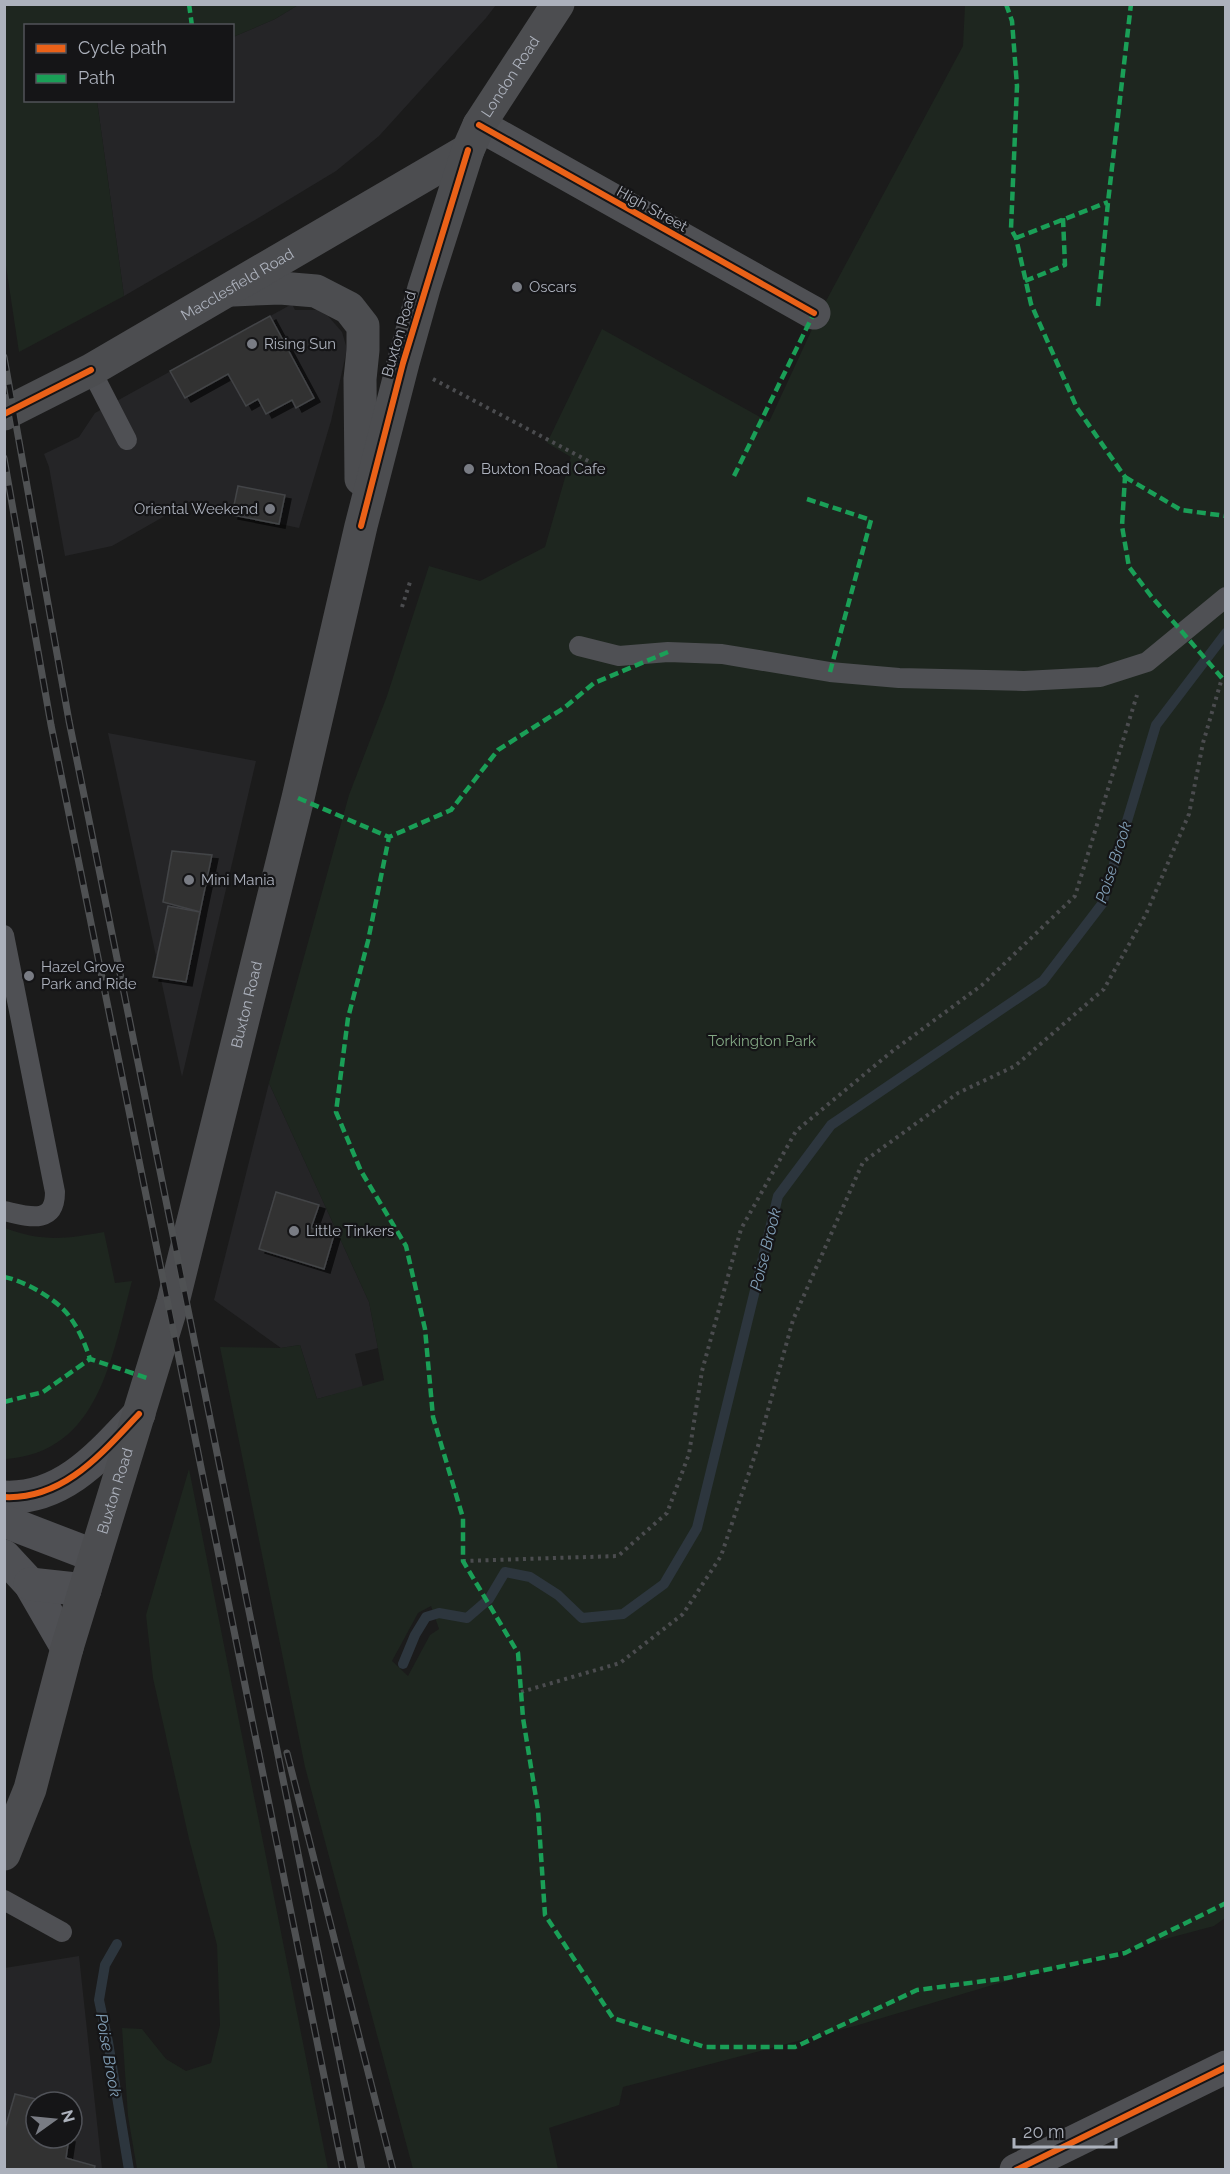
<svg xmlns="http://www.w3.org/2000/svg" width="1230" height="2174" viewBox="0 0 1230 2174" font-family="Raleway,sans-serif">
  <defs>
    <filter id="shadow"><feDropShadow dx="6" dy="4" stdDeviation="0" flood-color="#0009"/></filter>
  </defs>
  <rect width="100%" height="100%" fill="#1b1b1b"/>
  <g fill="#252527" fill-rule="evenodd">
    <polygon points="298,5 496,5 486,18 379,136 336,171 255,220 124,296 97,101 232,100 233,37 275,19"/>
    <polygon points="292,304 295,310 318,310 328,316 342,332 347,349 331,421 299,528 186,504 112,546 65,556 49,467 44,454 79,437 95,413"/>
    <polygon points="108,733 256,761 182,1077"/>
    <polygon points="269,1083 369,1302 378,1348 355,1354 363,1387 317,1399 300,1345 281,1348 214,1300"/>
    <path d="M79,1956L102,2169L5,2170V1968ZM36,2102H72V2138H36Z"/>
  </g>
  <g fill="#1e261f" fill-rule="evenodd">
    <polygon points="4,5 298,5 275,19 233,37 232,26 26,26 26,100 97,101 124,296 19,352 4,253"/>
    <path d="M965,5H1225V1918L1214,1926L996,1984L855,2026L623,2087L619,2105L549,2128L558,2169H413L305,1767L220,1347L281,1348L300,1345L317,1399L384,1380L369,1302L269,1083L349,795L387,696L429,566L480,581L545,547L571,457L547,443L602,329L769,422L819,314L963,46ZM431,1606L439,1629L430,1635L408,1676L392,1661L418,1613Z"/>
    <path d="M5,1228C42,1242 66,1239 104,1232L115,1283L132,1281C112,1355 100,1453 5,1459Z"/>
    <polygon points="189,1469 328,2169 137,2169 128,2116 122,2028 142,2029 166,2059 186,2071 211,2063 220,2025 217,1945 189,1839 153,1678 146,1615"/>
  </g>
  <g fill="none" stroke-linecap="round" stroke-linejoin="round">
    <g stroke="#2d363e" stroke-width="10">
      <polyline points="403,1664 415,1635 426,1617 439,1613 467,1618 489,1599 505,1572 530,1577 558,1595 582,1618 623,1614 664,1584 697,1528 778,1196 831,1125 1043,981 1102,904 1156,725 1226,633"/>
      <polyline points="117,1944 105,1965 99,2000 108,2042 129,2170"/>
    </g>
  </g>
  <g fill="#333" stroke="#434447" stroke-width="1.5" filter="url(#shadow)">
    <polygon points="270,316 314,398 296,408 292,400 266,414 258,399 246,406 228,374 185,398 170,371"/>
    <polygon points="238,486 285,495 279,524 232,515"/>
    <polygon points="172,851 212,855 200,912 163,902"/>
    <polygon points="168,906 200,912 186,982 153,977"/>
    <polygon points="276,1192 319,1205 311,1228 334,1235 324,1269 259,1249"/>
    <polygon points="15,2094 48,2102 36,2102 36,2138 69,2138 66,2158 95,2166 94,2170 4,2170 4,2132"/>
  </g>
  <g fill="none" stroke-linecap="round" stroke-linejoin="round">
    <g stroke="#4b4c4f" stroke-width="4" stroke-dasharray="3 4.5" stroke-linecap="butt">
      <polyline points="433,379 592,463"/>
      <polyline points="402,607 410,582"/>
      <polyline points="463,1561 618,1556 667,1513 689,1454 702,1371 741,1229 796,1131 890,1053 982,985 1075,896 1137,695"/>
      <polyline points="521,1692 620,1663 683,1614 721,1556 758,1446 793,1320 863,1162 958,1093 1015,1066 1104,989 1146,914 1189,814 1203,743 1222,678"/>
    </g>
    <g stroke="#4f5054" stroke-width="20">
      <polyline points="91,370 127,440"/>
      <polyline points="579,646 619,656 668,652 722,654 830,672 899,678 1024,681 1100,677 1147,662 1226,597"/>
      <path d="M4,935L55,1192C55,1226 27,1216 4,1211"/>
      <polyline points="4,1900 62,1932"/>
    </g>
    <g stroke="#4f5054" stroke-width="33">
      <polyline points="479,125 814,313"/>
      <path d="M4,1497C64,1500 102,1453 139,1414"/>
      <polyline points="4,1521 95,1556"/>
      <polyline points="4,1556 30,1584 67,1648"/>
      <polyline points="30,1584 85,1590"/>
      <polyline points="1016,2170 1226,2067"/>
    </g>
    <g stroke="#4c4d50" stroke-width="33">
      <polyline points="233,290 280,288 316,291 349,308 363,326 363,350 360,379 361,479"/>
      <path id="s1" d="M4,414L91,370L468,150"/>
      <path id="s2" d="M4,1854L30,1789L67,1648L173,1302L298,798L361,526L403,363L424,288L468,150L479,125L558,4"/>
    </g>
    <defs>
      <g id="rail">
        <polyline points="4,357 69,721 362,2170"/>
        <polyline points="4,458 51,725 343,2170"/>
        <polyline points="287,1753 393,2170"/>
      </g>
    </defs>
    <use href="#rail" stroke="#4f5153" stroke-width="7"/>
    <use href="#rail" stroke="#151517" stroke-width="4.5" stroke-dasharray="14" stroke-linecap="butt"/>
    <g stroke="#1a9f57" stroke-width="4.5" stroke-dasharray="9 4.5" stroke-linecap="butt">
      <polyline points="189,4 192,26"/>
      <polyline points="1006,4 1012,21 1017,86 1011,229 1016,238 1031,304 1077,408 1125,477 1122,526 1129,567 1151,596 1222,678"/>
      <polyline points="1016,238 1108,202"/>
      <polyline points="1025,281 1065,265 1063,218"/>
      <polyline points="1098,306 1108,202 1131,4"/>
      <polyline points="734,476 814,313"/>
      <polyline points="1125,477 1181,510 1226,516"/>
      <polyline points="807,499 871,520 830,672"/>
      <polyline points="668,652 594,683 564,708 498,750 451,810 389,837 368,941 348,1018 336,1112 361,1171 406,1246 425,1329 433,1417 463,1518 463,1561 518,1653 523,1718 538,1810 545,1915 613,2018 705,2047 795,2047 917,1990 1007,1978 1125,1953 1226,1903"/>
      <polyline points="298,798 389,837"/>
      <path d="M4,1277C23,1280 58,1300 69,1316C79,1329 85,1344 90,1359L150,1379"/>
      <polyline points="4,1402 43,1392 90,1359"/>
    </g>
    <defs>
      <g id="cycleway">
        <polyline points="479,125 814,313"/>
        <polyline points="4,414 91,370"/>
        <polyline points="361,526 403,363 468,150"/>
        <path d="M4,1497C64,1500 102,1453 139,1414"/>
        <polyline points="1016,2170 1226,2067"/>
      </g>
    </defs>
    <use href="#cycleway" stroke="#151517" stroke-width="10"/>
    <use href="#cycleway" stroke="#ea6118" stroke-width="6"/>
  </g>
  <g fill="#797c84" stroke="#151517" stroke-width="2">
    <circle cx="517" cy="287" r="6"/>
    <circle cx="252" cy="344" r="6"/>
    <circle cx="469" cy="469" r="6"/>
    <circle cx="270" cy="509" r="6"/>
    <circle cx="189" cy="880" r="6"/>
    <circle cx="29" cy="976" r="6"/>
    <circle cx="294" cy="1231" r="6"/>
  </g>
  <g text-anchor="middle" stroke-width="4.5" stroke-linejoin="round" paint-order="stroke">
    <g font-size="15" fill="#acb1bc" stroke="#151517">
      <text dy="5" stroke="none"><textPath href="#s2" startOffset="1852">London Road</textPath></text>
      <text transform="translate(652 209) rotate(29)" y="5">High Street</text>
      <text dy="5" stroke="none"><textPath href="#s1" startOffset="267">Macclesfield Road</textPath></text>
      <text transform="translate(399 334) rotate(-74)" y="5">Buxton Road</text>
      <text dy="5" stroke="none"><textPath href="#s2" startOffset="884">Buxton Road</textPath></text>
      <text dy="5" stroke="none"><textPath href="#s2" startOffset="380">Buxton Road</textPath></text>
    </g>
    <g font-size="15" fill="#acb1bc" stroke="#151517" text-anchor="start">
      <text x="529" y="292">Oscars</text>
      <text x="264" y="349">Rising Sun</text>
      <text x="481" y="474">Buxton Road Cafe</text>
      <text x="258" y="514" text-anchor="end">Oriental Weekend</text>
      <text x="201" y="885">Mini Mania</text>
      <text x="41" y="972">Hazel Grove<tspan x="41" dy="17">Park and Ride</tspan></text>
      <text x="306" y="1236">Little Tinkers</text>
    </g>
    <g font-size="15" fill="#83a884" stroke="#151517">
      <text x="762" y="1046">Torkington Park</text>
    </g>
    <g font-size="16" font-style="italic" fill="#82a0b8" stroke="#151517">
      <text transform="translate(1113 862) rotate(-72)" y="6">Poise Brook</text>
      <text transform="translate(765 1249) rotate(-76)" y="6">Poise Brook</text>
      <text transform="translate(109 2055) rotate(80)" y="6">Poise Brook</text>
    </g>
  </g>
  <rect width="1230" height="2174" fill="none" stroke="#acb1bc" stroke-width="12"/>
  <rect x="24" y="24" width="210" height="78" fill="#151517" stroke="#515359" stroke-width="1.5"/>
  <rect x="36" y="44" width="30" height="9" fill="#ea6118" stroke="#515359" stroke-width="1.5"/>
  <text x="78" y="54" font-size="18" fill="#acb1bc">Cycle path</text>
  <rect x="36" y="74" width="30" height="9" fill="#1a9f57" stroke="#515359" stroke-width="1.5"/>
  <text x="78" y="84" font-size="18" fill="#acb1bc">Path</text>
  <g transform="translate(54 2120) rotate(75)"><circle r="28" fill="#151517" stroke="#515359" stroke-width="1.5"/>
  <path d="M0-4.5L10 22L0 15L-10 22Z" fill="#797c84"/>
  <text y="-9" font-size="16" font-weight="bold" text-anchor="middle" fill="#acb1bc">N</text>
  </g>
  <path d="M1014 2138v9h102v-9" fill="none" stroke="#acb1bc" stroke-width="3"/>
  <text x="1023" y="2138" font-size="18" fill="#acb1bc" stroke="#151517" stroke-width="4.5" paint-order="stroke">20 m</text>
</svg>
